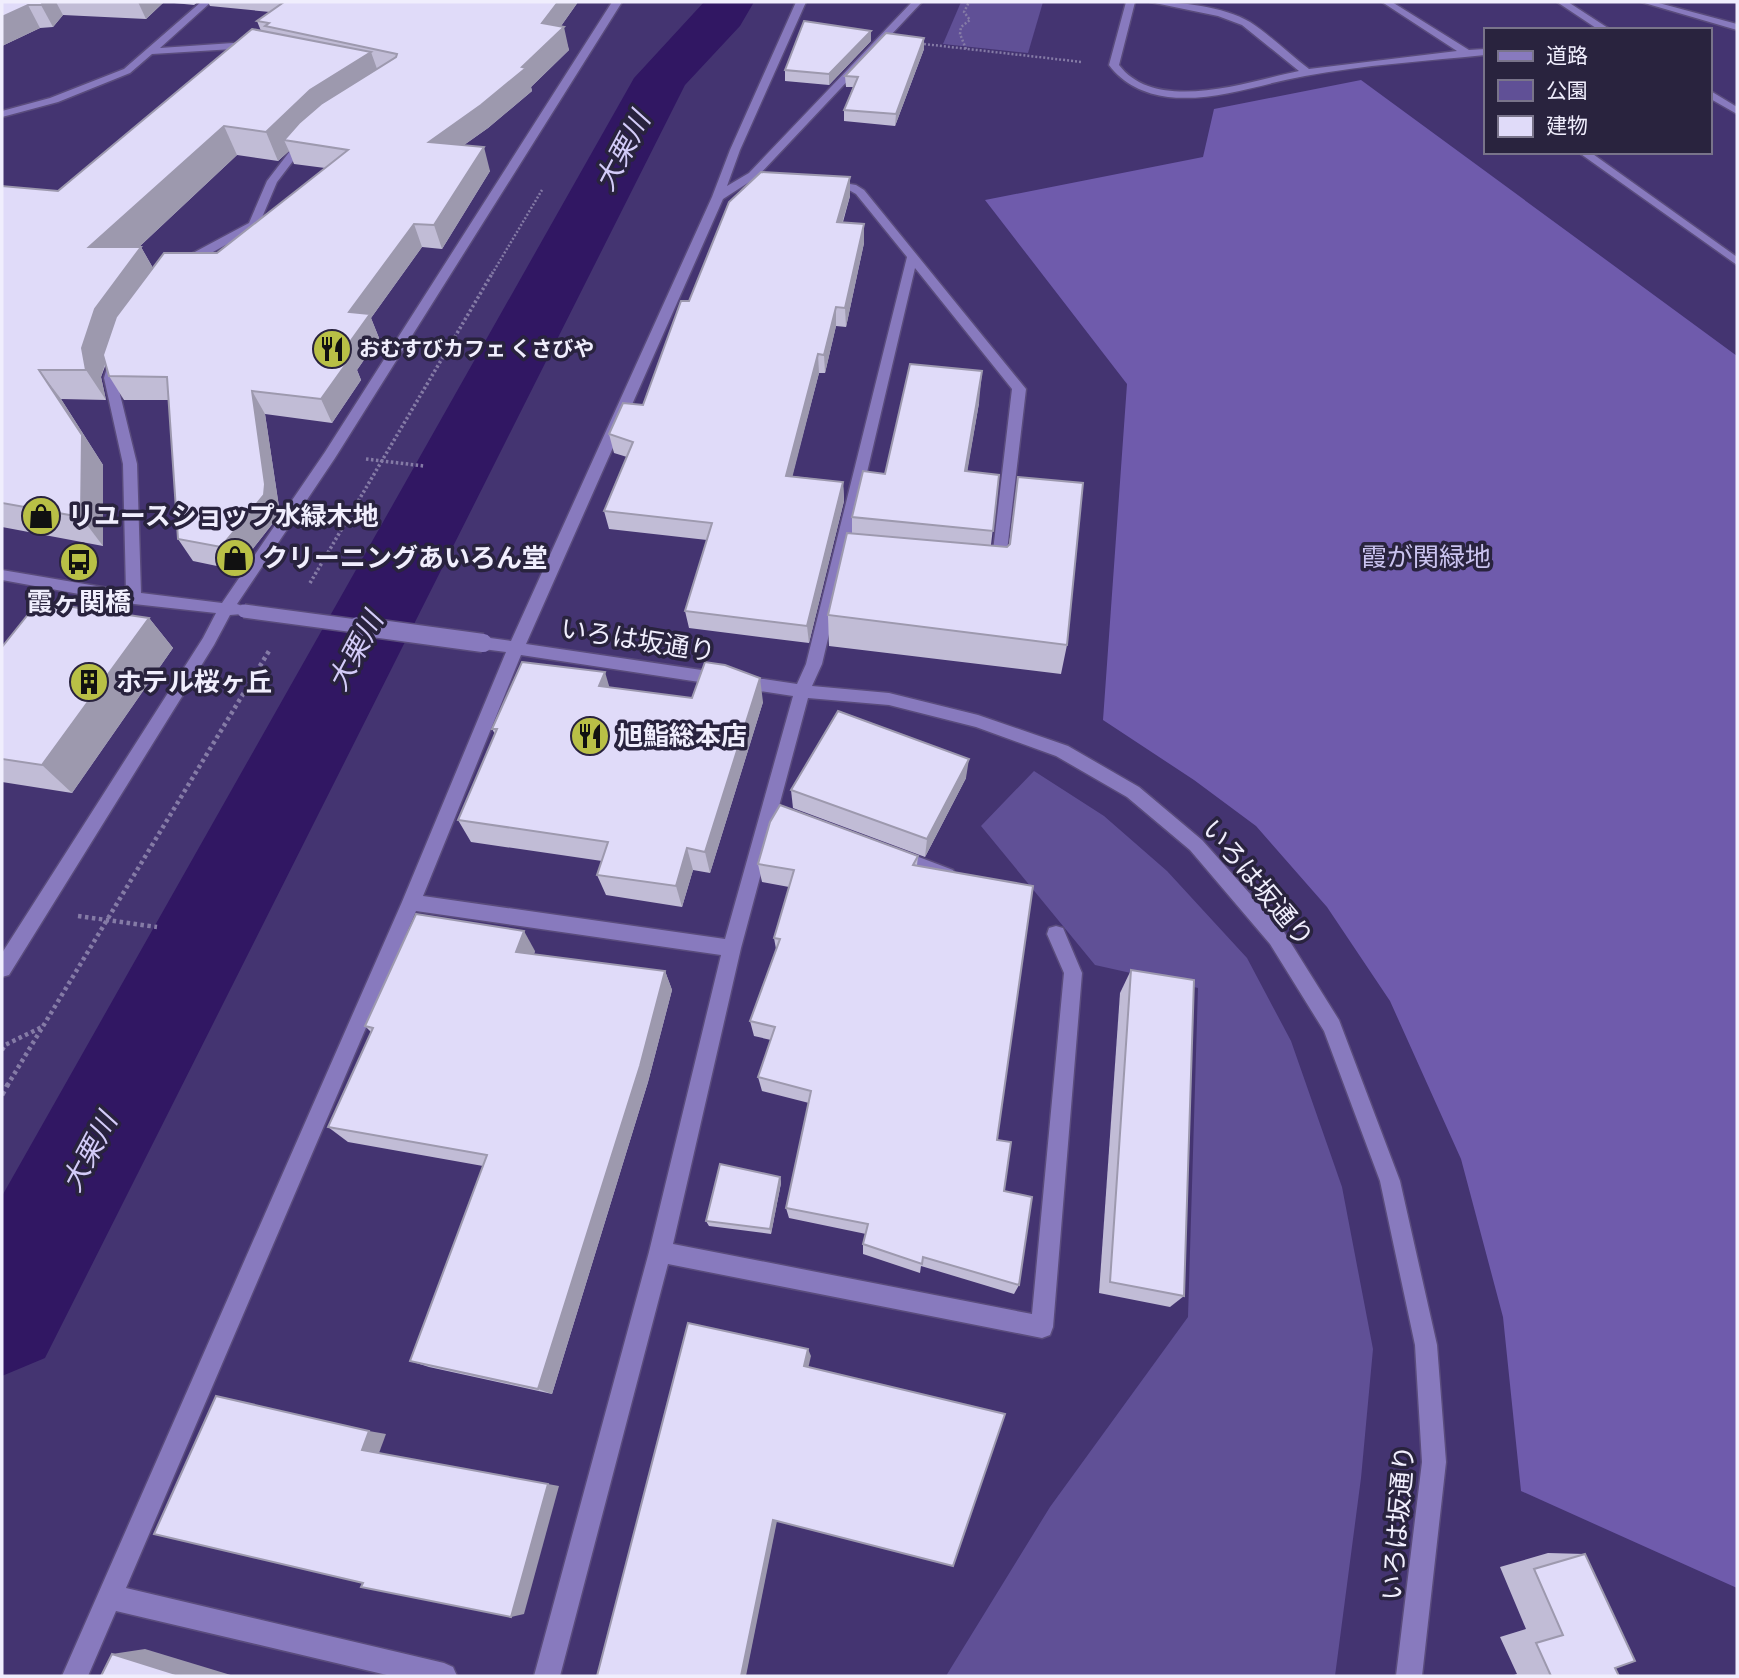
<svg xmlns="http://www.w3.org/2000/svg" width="1739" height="1678" viewBox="0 0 1739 1678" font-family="'PT Sans Narrow','Noto Sans JP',sans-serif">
  <rect width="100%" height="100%" fill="#443471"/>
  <g fill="#605096">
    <polygon points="961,2 1043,2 1028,53 943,44"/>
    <polygon points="1034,771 1104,816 1167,871 1247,958 1291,1041 1342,1187 1373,1349 1361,1478 1335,1676 946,1676 1050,1507 1188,1317 1198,988 1095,965 981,826"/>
  </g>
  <polygon fill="#6f5bac" points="1361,80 1737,356 1737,1588 1521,1491 1503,1317 1461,1159 1390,1001 1327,907 1256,826 1194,780 1103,720 1127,384 985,200 1203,157 1214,109"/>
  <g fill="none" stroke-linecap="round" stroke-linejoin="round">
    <polygon fill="#311763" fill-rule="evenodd" points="704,2 754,2 740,26 685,85 45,1358 2,1376 2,1196 634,78"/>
    <defs>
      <g id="minor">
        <polygon points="201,2 211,2 160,48 233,43 256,48 256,52 233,49 152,54 130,73 58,102 2,117 2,111 50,98 124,69"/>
        <polygon points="612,2 622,2 335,458 237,604 242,606 245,610 242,614 230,615 214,645 9,975 2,977 2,953 203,638 216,613 134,604 2,580 2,570 126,591 123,464 104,378 110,357 116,353 122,357 116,378 137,464 141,593 222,603 325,452"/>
        <path d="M796,2H806L740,150L727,186L749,173L912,2H922L757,177L723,199L526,644L797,684L806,664L907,257L856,194L849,190L820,183L826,180L856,185L864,190L1026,389L1005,568L998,573L991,568L1012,389L915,268L822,664L812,686L889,693L978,715L1068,746L1139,787L1202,840L1284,932L1339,1020L1400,1181L1437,1345L1446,1462L1422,1676H1396L1422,1462L1415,1345L1380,1181L1324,1031L1270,944L1190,850L1127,797L1056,756L976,727L889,705L808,698L741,948L673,1244L1032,1314L1064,973L1047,934L1049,928L1056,926L1063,928L1082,973L1053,1327L1050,1335L1042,1338L668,1264L560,1676H534L649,1252L721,955L416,911L126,1588L444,1663L453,1667L457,1676H391L116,1611L88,1676H62L402,902L506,652L483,649L475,643L483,637L511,641L712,197L730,150ZM521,655L793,696L725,939L423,896Z"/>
        <path d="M1126,2H1135L1119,65C1157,115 1249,81 1299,71L1242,25L1218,16L1150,2C1180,2 1223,6 1250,22C1270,35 1289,54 1309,69L1457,51L1382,2H1392L1469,50L1485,49V55C1425,61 1364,65 1305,76C1260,84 1214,102 1168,97C1145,94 1123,84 1109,65Z"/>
        <polygon points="1557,2 1568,2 1611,30 1599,30"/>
        <polygon points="1641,2 1655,2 1737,24 1737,30"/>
        <polygon points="1709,90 1737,107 1737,114 1709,98"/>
        <polygon points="300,138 309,140 277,182 258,227 186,267 178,267 178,261 249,223 267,181"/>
        <polygon points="1578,152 1590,152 1737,257 1737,265"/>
        <polygon points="895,848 953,870 956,875 953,880 947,883 889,861 886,856 889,851"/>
      </g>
    </defs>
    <use href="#minor" stroke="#5a4c7d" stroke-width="3"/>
    <g stroke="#857ba6" stroke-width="2.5" stroke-dasharray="2 2" stroke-linecap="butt">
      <polyline points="924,44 1082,62"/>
      <polyline points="966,49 960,34 961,27 970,20 964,12 969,2"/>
      <polyline points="492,274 542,190"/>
    </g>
    <g stroke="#857ba6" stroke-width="3.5" stroke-dasharray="2.5 2.5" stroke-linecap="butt">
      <polyline points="366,459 424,466"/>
      <polyline points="310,583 493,272"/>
    </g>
    <g stroke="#857ba6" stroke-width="4.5" stroke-dasharray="3.5 3.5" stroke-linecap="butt">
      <polyline points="78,916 157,927"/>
      <polyline points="2,1050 5,1045 42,1027"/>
      <polyline points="7,1086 269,651"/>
    </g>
    <polyline stroke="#857ba6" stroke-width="5" stroke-dasharray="4.5 4.5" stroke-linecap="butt" points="2,1095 8,1084"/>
    <use href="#minor" fill="#887abe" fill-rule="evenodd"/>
    <defs>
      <polyline id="minor-bridge-far1" points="244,611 371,628"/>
      <polyline id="minor-bridge" points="358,626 483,643"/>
    </defs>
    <use href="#minor-bridge-far1" stroke="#5a4c7d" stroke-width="16" stroke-linecap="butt"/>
    <use href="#minor-bridge" stroke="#5a4c7d" stroke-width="21" stroke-linecap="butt"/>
    <use href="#minor-bridge-far1" stroke="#887abe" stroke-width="13"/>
    <use href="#minor-bridge" stroke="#887abe" stroke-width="18"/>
  </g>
  <g fill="#c1bcd6" fill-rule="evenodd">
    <polygon points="2,2 198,2 194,5 164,2 146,19 63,15 53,27 40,28 2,46"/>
    <path d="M208,2H578L561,26L569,50L531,87L532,91L488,128L464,145L490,171L442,249L422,247L371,318L379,338L357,370L361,380L332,423L265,414L279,507L277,518L236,570L193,561L178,539L169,400H124L109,376L106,364L101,377L106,400L61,399L103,465V546L2,527V186L58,191L261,31L257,21L270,12L210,6ZM289,151L294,164L325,168L217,253L153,268L141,247H139L237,155L278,161Z"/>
    <polygon points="924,38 924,49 895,126 844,121 844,110 853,87 846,87 845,76"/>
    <polygon points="871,41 829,85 785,81 785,70"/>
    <polygon points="850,177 850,196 843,222 864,243 846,327 836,326 825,373 819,373 792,476 843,482 844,501 809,643 689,628 685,611 707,540 609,529 604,511 627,457 614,453 609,434 643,405 689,301"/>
    <polygon points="979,403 967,471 999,475 991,545 1007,547 1009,545 1018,477 1067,645 1061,674 829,646 828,615 852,533 852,517 885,474"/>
    <polygon points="149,618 173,648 72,793 2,782 2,647"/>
    <polygon points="610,688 692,698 763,702 710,873 693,870 682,907 606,895 597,875 602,861 471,842 458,820 495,734 492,729"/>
    <polygon points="966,778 925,857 793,808 791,790"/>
    <polygon points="918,856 917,865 997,1140 1004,1191 1019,1285 1014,1294 921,1266 920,1273 863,1254 863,1244 866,1234 789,1218 786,1208 809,1103 762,1091 758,1077 771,1040 754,1036 750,1021 776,949 774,938 789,887 762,882 758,864"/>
    <polygon points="535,951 534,954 665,971 672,990 648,1082 552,1394 429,1367 410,1361 483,1166 348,1142 328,1127 371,1032 365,1026"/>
    <polygon points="1131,970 1184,1296 1170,1307 1099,1293 1120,993"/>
    <polygon points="780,1177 781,1183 771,1234 709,1226 706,1221"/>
    <polygon points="1548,1553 1585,1554 1615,1668 1619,1676 1511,1676 1517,1674 1500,1637 1526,1629 1500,1567"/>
  </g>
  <g fill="#9d99ae">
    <polygon points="44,2 56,2 63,15 53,27 41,5"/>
    <polygon points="138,2 164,2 146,19"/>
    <polygon points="558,2 578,2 552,39 564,27 569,50 531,87 532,91 488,128 436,165 429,142 522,67 542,23"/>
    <polygon points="28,5 40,28 2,46 2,17"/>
    <polygon points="871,31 871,41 829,85 829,74"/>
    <polygon points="924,38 924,49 895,126 896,114"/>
    <polygon points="371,52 381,80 284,140 289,151 278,161 266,132 310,90"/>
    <polygon points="224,126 237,155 107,277 89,247"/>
    <polygon points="484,147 490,171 442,249 434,225"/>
    <polygon points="850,177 850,196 837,240 837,222"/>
    <polygon points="414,224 422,247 371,318 379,338 357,370 361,380 332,423 321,399 340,356 349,312"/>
    <polygon points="864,224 864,243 846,327 845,308"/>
    <polygon points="141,247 158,277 113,338 101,377 106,400 86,370 82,348 95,309"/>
    <polygon points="836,307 836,326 825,373 824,355"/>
    <polygon points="818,354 819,373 788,494 786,476"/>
    <polygon points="39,370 61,399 103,465 103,546 81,517"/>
    <polygon points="982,371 979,403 962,503 965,471"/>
    <polygon points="252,391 265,414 279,507 277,518 236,570 221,547"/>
    <polygon points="843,482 844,501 809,643 807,626"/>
    <polygon points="149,618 173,648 72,793 42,765"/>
    <polygon points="605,672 612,696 599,686"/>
    <polygon points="760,678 763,702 710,873 705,852"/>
    <polygon points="969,759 966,778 925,857 927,839"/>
    <polygon points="687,848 693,870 682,907 676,886"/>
    <polygon points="524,931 535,951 527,971 516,952"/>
    <polygon points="665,971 672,990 648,1082 552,1394 538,1389"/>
    <polygon points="780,1177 781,1183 771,1234 770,1229"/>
    <polygon points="808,1349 811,1356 807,1373 804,1366"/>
    <polygon points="369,1431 386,1434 379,1453 362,1450"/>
    <polygon points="548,1484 559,1486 524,1614 511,1617"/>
    <polygon points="773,1520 777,1521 746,1676 741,1676"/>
    <polygon points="145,1649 234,1676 182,1676 112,1654"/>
  </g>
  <g fill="#e0dbf9" stroke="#9d99ae" stroke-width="2">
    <polygon points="2,2 44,2 41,5 28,5 2,17"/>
    <polygon points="284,2 558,2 542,23 564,27 522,67 526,68 481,105 429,142 484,147 434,225 414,224 349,312 370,314 340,356 351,357 321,399 252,391 265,484 264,495 221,547 178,539 167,377 109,376 103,355 116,317 164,253 217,253 348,150 284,140 299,123 321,104 396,57 397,54 265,26 269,23 257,21"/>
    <polygon points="804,21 871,31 829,74 785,70"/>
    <polygon points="252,29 371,52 310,90 266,132 224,126 89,247 141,247 95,309 82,348 86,370 39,370 82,435 81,517 2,503 2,186 58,191"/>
    <polygon points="886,33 924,38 896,114 844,110 858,77 845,76"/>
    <polygon points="761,172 850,177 837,222 864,224 845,308 836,307 824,355 818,354 786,476 843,482 807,626 685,611 712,523 604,511 633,442 609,434 623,403 643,405 681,301 689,301 729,202"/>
    <polygon points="910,364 982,371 965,471 999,475 993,531 852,517 863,471 885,474"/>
    <polygon points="1018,477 1083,483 1067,645 828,615 847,533 1007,547 1010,544"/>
    <polygon points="38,602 149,618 42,765 2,759 2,647"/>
    <polygon points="522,662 605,672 599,686 692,698 705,662 725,665 760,678 705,852 687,848 676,886 597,875 608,842 458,820 497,729 492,729"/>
    <polygon points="838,711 969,759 927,839 791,790"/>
    <polygon points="780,805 918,856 913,865 1033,886 997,1140 1011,1142 1004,1191 1032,1197 1019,1285 923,1257 922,1264 863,1244 868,1224 786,1208 811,1091 758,1077 775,1027 750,1021 780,939 774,938 794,870 758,864 770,822"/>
    <polygon points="416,914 524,931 516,952 665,971 640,1066 538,1389 410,1361 487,1155 328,1127 373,1028 365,1026"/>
    <polygon points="1131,970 1194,980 1184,1296 1110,1282"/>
    <polygon points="720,1164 780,1177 770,1229 706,1221"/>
    <polygon points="688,1323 808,1349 804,1366 1005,1414 953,1566 773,1520 741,1676 597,1676"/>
    <polygon points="216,1396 369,1431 362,1450 548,1484 511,1617 361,1587 363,1583 154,1534"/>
    <polygon points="1585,1554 1635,1661 1615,1668 1619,1676 1551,1676 1536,1643 1563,1635 1534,1569"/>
    <polygon points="112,1654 182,1676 101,1676"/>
  </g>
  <defs>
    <symbol id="restaurant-disc" viewBox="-11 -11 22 22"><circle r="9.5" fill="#b9c046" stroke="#29233e"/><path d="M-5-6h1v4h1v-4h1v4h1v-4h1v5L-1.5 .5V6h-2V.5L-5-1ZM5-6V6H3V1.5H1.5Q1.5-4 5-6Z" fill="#111"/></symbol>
    <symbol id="shop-disc" viewBox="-11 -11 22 22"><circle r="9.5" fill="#b9c046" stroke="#29233e"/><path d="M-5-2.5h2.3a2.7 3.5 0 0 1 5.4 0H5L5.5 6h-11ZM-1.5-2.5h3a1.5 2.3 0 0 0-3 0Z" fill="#111"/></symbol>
    <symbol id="bus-disc" viewBox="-11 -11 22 22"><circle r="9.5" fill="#b9c046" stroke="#29233e"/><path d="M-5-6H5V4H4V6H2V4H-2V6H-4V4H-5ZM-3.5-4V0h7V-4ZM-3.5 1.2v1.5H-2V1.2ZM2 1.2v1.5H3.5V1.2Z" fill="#111"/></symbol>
    <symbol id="building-disc" viewBox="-11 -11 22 22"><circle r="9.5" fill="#b9c046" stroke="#29233e"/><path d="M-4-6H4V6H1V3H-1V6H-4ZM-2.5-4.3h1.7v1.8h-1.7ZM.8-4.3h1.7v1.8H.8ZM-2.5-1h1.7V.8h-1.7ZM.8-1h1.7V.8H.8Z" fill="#111"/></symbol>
  </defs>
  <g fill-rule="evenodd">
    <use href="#restaurant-disc" x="310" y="327" width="44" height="44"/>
    <use href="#shop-disc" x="19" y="494" width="44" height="44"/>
    <use href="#shop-disc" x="213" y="536" width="44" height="44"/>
    <use href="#bus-disc" x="57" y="540" width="44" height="44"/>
    <use href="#building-disc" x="67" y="660" width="44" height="44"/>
    <use href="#restaurant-disc" x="568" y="714" width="44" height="44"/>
  </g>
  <g text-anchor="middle" stroke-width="7" stroke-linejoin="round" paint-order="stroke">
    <g font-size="21" font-weight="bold" fill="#f0eefd" stroke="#29233e" text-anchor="start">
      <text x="359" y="356">おむすびカフェ くさびや</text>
    </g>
    <g font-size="26" font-weight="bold" fill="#f0eefd" stroke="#29233e" text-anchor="start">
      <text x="68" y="525">リユースショップ水緑木地</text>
      <text x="262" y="567">クリーニングあいろん堂</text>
      <text x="79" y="611" text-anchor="middle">霞ヶ関橋</text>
      <text x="116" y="691">ホテル桜ヶ丘</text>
      <text x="617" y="745">旭鮨総本店</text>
    </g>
    <g font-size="26" fill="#cac3ef" stroke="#29233e">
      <text x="1426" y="566">霞が関緑地</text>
    </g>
    <g font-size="26" fill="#f0eefd" stroke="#29233e">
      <text transform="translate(638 640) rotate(9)" y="9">いろは坂通り</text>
      <text transform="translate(1258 883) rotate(50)" y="9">いろは坂通り</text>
      <text transform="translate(1398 1523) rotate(-85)" y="9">いろは坂通り</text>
    </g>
    <g font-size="28" font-style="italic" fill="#d3cbf8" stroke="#29233e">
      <text transform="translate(622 151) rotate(-62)" y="10">大栗川</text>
      <text transform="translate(355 651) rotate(-62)" y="10">大栗川</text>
      <text transform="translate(89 1152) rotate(-62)" y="10">大栗川</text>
    </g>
  </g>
  <rect width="1739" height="1678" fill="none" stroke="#f0eefd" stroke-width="7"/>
  <rect x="1484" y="28" width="228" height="126" fill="#29233e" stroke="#79748a" stroke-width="2"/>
  <rect x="1498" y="51" width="35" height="10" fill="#887abe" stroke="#79748a" stroke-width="2"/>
  <text x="1546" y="63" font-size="21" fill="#f0eefd">道路</text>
  <rect x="1498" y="80" width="35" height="21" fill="#605096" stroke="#79748a" stroke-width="2"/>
  <text x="1546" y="98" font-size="21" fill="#f0eefd">公園</text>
  <rect x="1498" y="116" width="35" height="21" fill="#e0dbf9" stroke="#79748a" stroke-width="2"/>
  <text x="1546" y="133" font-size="21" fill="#f0eefd">建物</text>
</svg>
